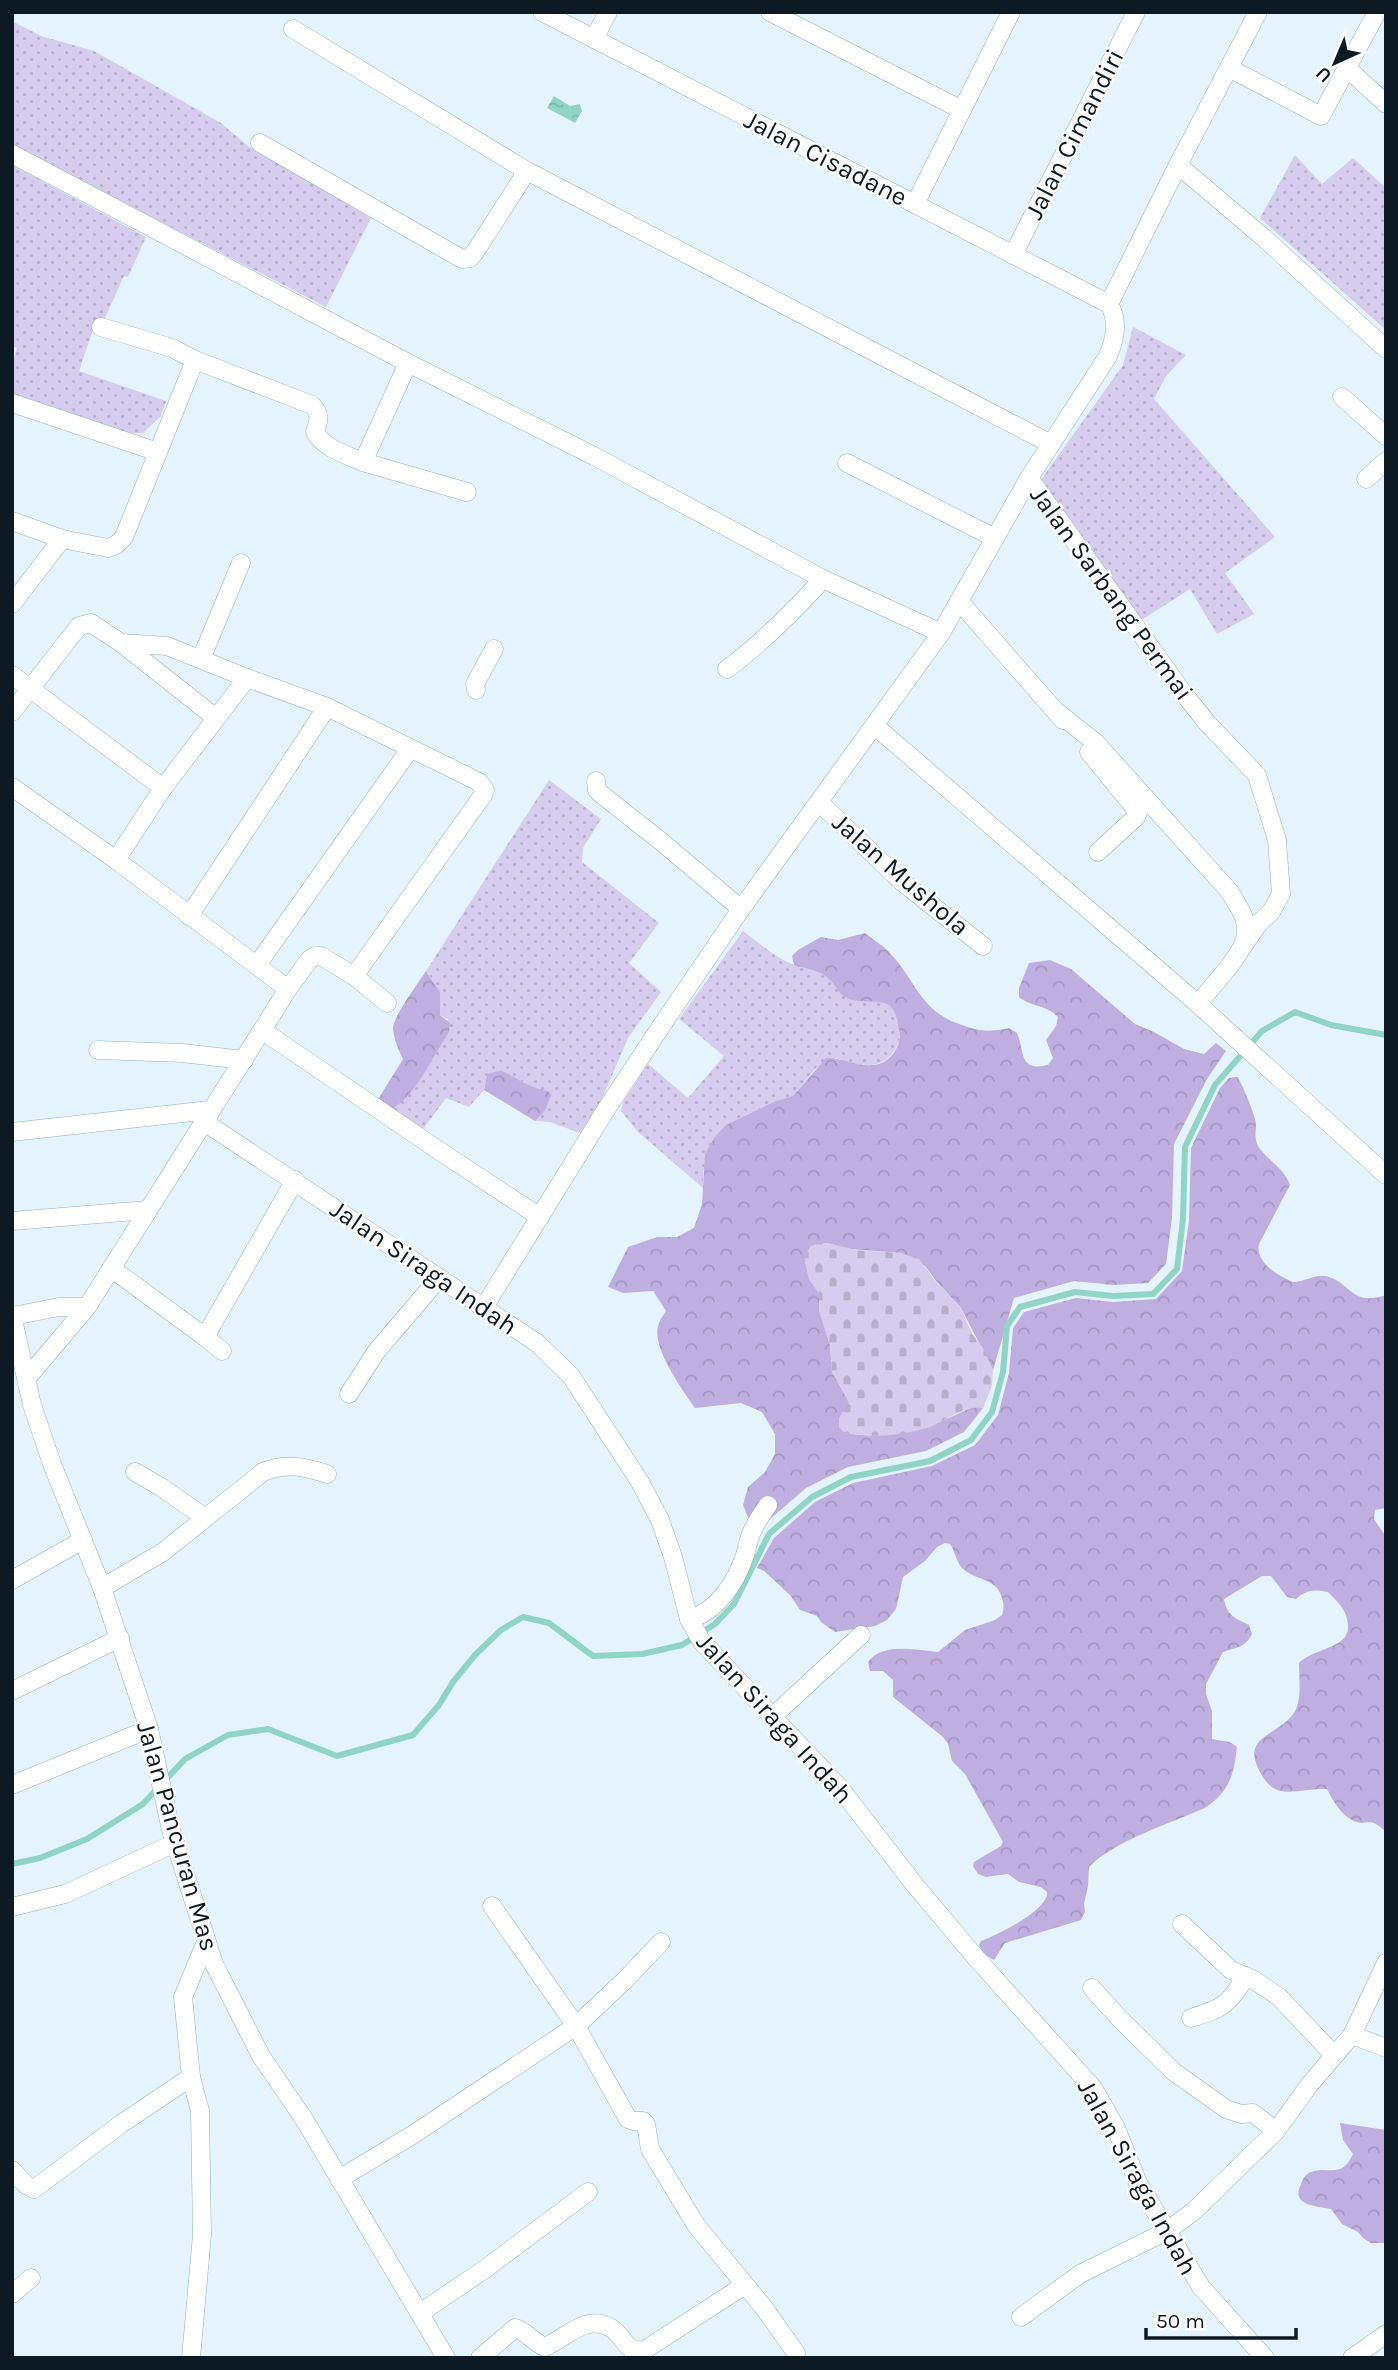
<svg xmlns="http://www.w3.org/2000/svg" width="1398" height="2370" viewBox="0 0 1398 2370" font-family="Karla,sans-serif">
  <defs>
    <pattern id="grass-dots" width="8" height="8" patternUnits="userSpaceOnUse" patternTransform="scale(1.75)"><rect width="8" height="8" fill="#d6ccee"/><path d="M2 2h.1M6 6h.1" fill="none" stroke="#b6afcc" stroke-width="1.8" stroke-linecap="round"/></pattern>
    <pattern id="forest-crowns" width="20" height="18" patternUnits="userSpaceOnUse" patternTransform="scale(1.75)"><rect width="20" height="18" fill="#bfafe0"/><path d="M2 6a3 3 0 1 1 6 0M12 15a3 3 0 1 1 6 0" fill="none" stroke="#a396c0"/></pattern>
    <pattern id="cemetery-stones" width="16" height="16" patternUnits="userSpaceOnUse" patternTransform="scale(1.75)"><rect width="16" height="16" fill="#d6ccee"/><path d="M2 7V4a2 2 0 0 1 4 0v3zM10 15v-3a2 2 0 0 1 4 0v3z" fill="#b6afcc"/></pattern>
    <pattern id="water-ripples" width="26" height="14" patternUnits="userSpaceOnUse" patternTransform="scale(1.75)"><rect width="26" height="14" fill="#90d4c6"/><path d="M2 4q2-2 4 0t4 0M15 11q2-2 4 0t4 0" fill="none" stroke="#7bb5aa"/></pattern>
  </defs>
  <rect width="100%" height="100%" fill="#e5f3fd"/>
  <g fill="url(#grass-dots)">
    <polygon points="12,21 41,36 94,51 221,123 248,146 371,218 326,307 12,145"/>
    <polygon points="1295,155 1322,184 1353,158 1386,188 1386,330 1260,218"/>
    <polygon points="12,165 146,237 128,277 124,276 99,331 93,330 79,371 166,401 161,416 143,433 128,433 12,398 12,365 17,348 12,346"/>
    <polygon points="1133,327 1186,355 1166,376 1154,399 1275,537 1225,573 1254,614 1217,634 1190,589 1140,621 1040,481 1123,365"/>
    <path d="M549,780L601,819L583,848L582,862L659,923L629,963L661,992L628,1038L592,1122L580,1133L550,1122L535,1121L545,1111L548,1091L535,1089L501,1070L487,1074L484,1090L469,1107L446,1098L421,1132L389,1110L433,1059L448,1019L440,1015C441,998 437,984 426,971Z"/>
    <path d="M743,931C759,943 773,956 792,964C802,968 813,969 823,974C834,980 838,992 850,998C863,1005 879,996 891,1007C907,1022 901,1053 882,1062C867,1069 850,1062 835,1058L816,1068L793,1096L776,1101L760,1110L703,1171V1188L638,1132L621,1111L623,1102L648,1064L688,1098L724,1056L679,1019Z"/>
  </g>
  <g fill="url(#forest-crowns)">
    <path d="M865,933C872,939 880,943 887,950C915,977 919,1012 962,1025C981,1032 989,1032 1009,1028L1017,1033C1025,1051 1018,1072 1048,1065L1053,1058L1046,1040L1056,1026L1058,1017C1047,1005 1031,1007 1019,997V988L1029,963L1050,960L1071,969L1135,1024L1154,1032L1184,1049L1204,1054L1216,1043L1226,1051L1207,1079L1174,1144L1172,1218L1166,1264L1148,1283L1113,1285L1074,1281L1014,1298L993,1370L961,1308L936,1281L925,1266L901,1253L811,1246L806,1254L809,1279L819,1293L820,1311L830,1345L832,1372L849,1402L845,1433C895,1441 931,1428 974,1406L983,1408L964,1432L926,1451L848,1467L806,1488L761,1527L748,1517L743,1505L748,1487L765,1472L775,1454V1434L762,1412L741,1403L695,1408C683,1391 652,1348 658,1326C659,1321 663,1316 666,1311L653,1291L623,1293L608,1287L628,1247L657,1237H677L694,1228L702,1204L705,1154L714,1138L726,1125L776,1101L793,1096L826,1058C843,1057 861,1069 879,1064C889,1061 898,1050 899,1040C901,1035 899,1030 898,1024C893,990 868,1008 847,998C838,994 836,985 829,979C820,970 806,969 794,965L792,956L798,950L821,937L838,940Z"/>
    <path d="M426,971L440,992V1015L450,1023L449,1032C434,1054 414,1100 389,1110L377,1101L403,1059C399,1052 393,1036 393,1028C393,1017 419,982 426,971Z"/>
    <path d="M501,1070C517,1078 529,1088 548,1091L551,1095L545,1111L535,1121L484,1090L487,1074Z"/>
    <path d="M1237,1077C1241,1080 1256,1118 1256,1123C1256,1131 1254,1138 1258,1146C1267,1160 1285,1169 1290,1185L1259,1244C1255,1262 1278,1276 1293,1282C1304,1282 1315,1274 1325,1276C1352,1282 1350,1307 1386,1295V1508L1375,1510L1374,1519L1386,1537V1832C1368,1815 1369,1827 1354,1821C1341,1815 1333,1801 1327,1789C1296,1788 1274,1804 1258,1768C1254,1759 1252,1751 1258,1743C1268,1731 1288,1725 1295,1711C1302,1698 1299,1677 1299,1663C1314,1647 1350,1649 1348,1625C1347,1610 1338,1602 1328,1592C1315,1589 1306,1590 1296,1599L1287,1597L1271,1576H1262L1224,1599C1227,1616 1235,1618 1249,1625L1252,1634C1245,1648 1237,1647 1223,1652L1206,1684V1694L1212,1711V1739L1230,1742L1237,1747C1234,1775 1229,1792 1205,1808C1171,1823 1114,1841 1089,1867L1088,1886L1084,1904L1085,1912L1081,1920L1005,1943L994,1960L983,1953L979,1945L981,1941C997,1935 1049,1910 1047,1892L1041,1887L1019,1882L1008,1874L986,1877L978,1874L973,1866L974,1862L1001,1846L1003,1842L965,1774L952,1761L948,1744L943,1737L893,1697V1680L883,1671H870L868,1662C882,1642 916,1650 938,1652L965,1630L995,1620L1002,1615C1004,1608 1004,1605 1002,1598C996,1577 976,1581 963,1569C956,1562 955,1551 950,1544L945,1543L937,1547L925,1561L903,1577L896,1609L887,1620L875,1626L835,1632L821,1622L817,1616L800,1610L790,1595L764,1571L757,1568L774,1538L815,1502L853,1483L932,1466L975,1445L998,1415L1009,1373L1013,1328L1024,1312L1076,1298L1113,1302L1156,1299L1182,1271L1189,1220L1191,1148L1220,1088L1229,1078Z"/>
    <path d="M1340,2123L1386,2130V2243H1371L1363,2238L1358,2232L1342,2224L1331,2209C1317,2206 1290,2206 1301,2184C1303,2178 1306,2174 1311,2172C1329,2165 1341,2180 1353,2154L1343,2140Z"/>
  </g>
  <path fill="url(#cemetery-stones)" d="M819,1243H828L855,1250L901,1253L919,1259L936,1282L961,1308L972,1334L983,1348L993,1370L992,1386L983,1408C966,1404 944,1422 927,1428C900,1436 873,1438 845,1433L839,1427V1418L849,1402L832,1372L830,1345L819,1311V1293L809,1279L805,1263L806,1254L811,1246Z"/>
  <polygon fill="url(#water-ripples)" points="554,96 570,106 580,104 582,111 575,123 547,108"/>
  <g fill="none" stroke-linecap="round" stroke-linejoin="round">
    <polyline stroke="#90d4c6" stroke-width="6" points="12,1864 40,1858 87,1839 143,1804 185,1759 228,1735 268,1729 337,1756 413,1735 439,1705 453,1682 475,1655 501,1630 523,1617 549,1623 593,1656 642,1654 682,1645 715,1624 734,1604 769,1534 812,1497 851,1477 930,1461 971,1440 992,1412 1003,1372 1007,1326 1020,1307 1075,1292 1113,1296 1153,1294 1177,1269 1183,1219 1185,1147 1215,1085 1262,1031 1295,1012 1331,1025 1386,1035"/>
    <defs>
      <g id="minor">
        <polyline points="542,12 1109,304"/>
        <polyline points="770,12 962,110"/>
        <polyline points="293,29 527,171 1051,444"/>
        <polyline points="594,39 608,12"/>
        <polyline points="1229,68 1321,116 1377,12"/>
        <polyline points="1348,69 1386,104"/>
        <polyline points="260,143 462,259 470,258 475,252 527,171"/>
        <polyline points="12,154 408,363 594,456 823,579"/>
        <polyline points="1178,165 1264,238 1386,349"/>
        <polyline points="915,204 1011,12"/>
        <polyline points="1013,255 1136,12"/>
        <polyline points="1109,304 1178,165 1258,12"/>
        <path d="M101,327L172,348L195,360L312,405C321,414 319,421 315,432C323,448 347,455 363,462L408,363"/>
        <polyline points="1342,397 1386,436"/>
        <polyline points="12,403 158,452"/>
        <polyline points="363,462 467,492"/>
        <polyline points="847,463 995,538"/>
        <polyline points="1029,478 1184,694 1208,724 1257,775 1277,840 1281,894 1271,912 1259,923 1241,949"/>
        <polyline points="1366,479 1386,461"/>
        <polyline points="12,521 62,539 12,604"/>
        <polyline points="62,539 108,548 116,545 124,537 195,360"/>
        <polyline points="959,601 1063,720"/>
        <polyline points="121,643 216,718"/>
        <polyline points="201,659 241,563"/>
        <path d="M727,669C763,642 793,612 823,579L941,633"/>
        <polyline points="12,675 163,788"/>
        <polyline points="476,690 475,684 494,649"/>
        <polyline points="12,712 79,626 91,623 121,643 167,646 247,678 327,707 479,782 485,790 483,795 354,976"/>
        <path d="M1057,712L1096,743L1230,892C1237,905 1248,918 1246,934C1245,953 1211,987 1198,1004"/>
        <polyline points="875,726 1198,1004 1386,1175"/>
        <polyline points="1089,752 1138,812 1136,817 1098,852"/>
        <polyline points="596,781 597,790 601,794 663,843 741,909"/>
        <polyline points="12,787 116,860 288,989"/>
        <polyline points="819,802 901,881 983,946"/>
        <polyline points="116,860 163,788 247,678"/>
        <polyline points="189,916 327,707"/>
        <polyline points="257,965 410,749"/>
        <polyline points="263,1031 441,1152 540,1217"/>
        <polyline points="98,1050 182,1053 244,1060"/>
        <polyline points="203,1121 537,1343 571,1376 640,1482 660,1520 673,1557 689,1619 702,1642 840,1788 914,1884 977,1959 1093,2088 1116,2128 1138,2183 1201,2287 1265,2358"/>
        <polyline points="12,1132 210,1110"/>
        <polyline points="12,1221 148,1210"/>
        <polyline points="111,1268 205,1337"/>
        <path d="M484,1307L607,1108L664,1022L741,909L941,633L1029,478L1108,356C1115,339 1119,321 1109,304"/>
        <polyline points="12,1315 32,1405 52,1464 102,1588 149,1729 171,1830 214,1964 261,2056 304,2119 446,2358"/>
        <polyline points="13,1316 59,1307 87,1307"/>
        <polyline points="222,1351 205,1337 295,1180"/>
        <polyline points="27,1378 87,1307 288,989 309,960 315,956 321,956 354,976 387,1003"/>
        <polyline points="349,1394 376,1352 439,1278"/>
        <polyline points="135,1472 161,1487 204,1517"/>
        <polyline points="12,1580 83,1540"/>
        <path d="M102,1588L163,1552L263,1472C286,1462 305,1467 327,1474"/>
        <path d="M689,1619C717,1612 736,1582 745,1555C747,1548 748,1541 751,1534C755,1523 762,1514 768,1505"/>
        <polyline points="12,1691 120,1638"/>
        <polyline points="772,1717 861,1635"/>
        <polyline points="12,1785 149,1729"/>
        <polyline points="492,1906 576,2026 628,2119 633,2121 643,2121 646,2124 650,2149 696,2225 764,2308 796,2353"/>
        <polyline points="12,1907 65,1894 175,1843"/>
        <polyline points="1182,1924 1231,1970 1254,1980 1279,1997 1334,2055"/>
        <polyline points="1092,1988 1119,2018 1174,2072 1226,2109 1241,2114 1253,2113 1276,2131"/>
        <path d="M1191,2018C1224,2008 1228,2005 1246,1976"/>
        <polyline points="1352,2035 1386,1963"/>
        <polyline points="12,2170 26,2185 34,2189 121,2124 191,2077"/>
        <polyline points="339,2179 414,2134 576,2026 624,1981 661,1942"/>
        <polyline points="12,2294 31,2278"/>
        <polyline points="420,2313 485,2269 588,2192"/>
        <polyline points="1021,2317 1080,2274 1167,2231 1194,2211 1276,2131 1310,2084 1352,2035 1386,2048"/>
        <polyline points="191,2358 202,2235 200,2111 191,2077 183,1997 206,1942"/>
        <path d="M480,2358L515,2328C526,2330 533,2343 545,2347C566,2338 586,2313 611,2328C619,2333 624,2343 631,2349L643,2351L745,2285"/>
        <polyline points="1352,2358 1386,2334"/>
      </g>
    </defs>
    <use href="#minor" stroke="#91b1c9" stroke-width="19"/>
    <use href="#minor" stroke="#fff" stroke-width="18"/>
  </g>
  <g text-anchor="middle" stroke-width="5" stroke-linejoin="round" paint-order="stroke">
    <g font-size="26" fill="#0d1a23" stroke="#fefefe">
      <text transform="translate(1074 134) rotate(-63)" y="9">Jalan Cimandiri</text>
      <text transform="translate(826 158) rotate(27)" y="9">Jalan Cisadane</text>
      <text transform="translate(1112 593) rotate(54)" y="9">Jalan Sarbang Permai</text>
      <text transform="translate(901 874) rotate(41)" y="9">Jalan Mushola</text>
      <text transform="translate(424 1267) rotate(34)" y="9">Jalan Siraga Indah</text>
      <text transform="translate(775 1718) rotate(48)" y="9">Jalan Siraga Indah</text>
      <text transform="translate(178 1836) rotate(74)" y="9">Jalan Pancuran Mas</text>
      <text transform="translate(1138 2177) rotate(61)" y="9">Jalan Siraga Indah</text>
    </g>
  </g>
  <rect width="1398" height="2370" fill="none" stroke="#0d1a23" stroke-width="28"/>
  <g transform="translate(1335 63) rotate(224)" stroke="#fefefe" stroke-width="5" paint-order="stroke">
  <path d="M0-5L12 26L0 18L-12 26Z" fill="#0d1a23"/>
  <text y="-10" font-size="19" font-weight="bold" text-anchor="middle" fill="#0d1a23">U</text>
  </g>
  <path d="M1146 2328v10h150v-10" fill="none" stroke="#0d1a23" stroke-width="3.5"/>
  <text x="1156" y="2328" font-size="21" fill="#0d1a23" stroke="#fefefe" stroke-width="5" paint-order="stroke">50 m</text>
</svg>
